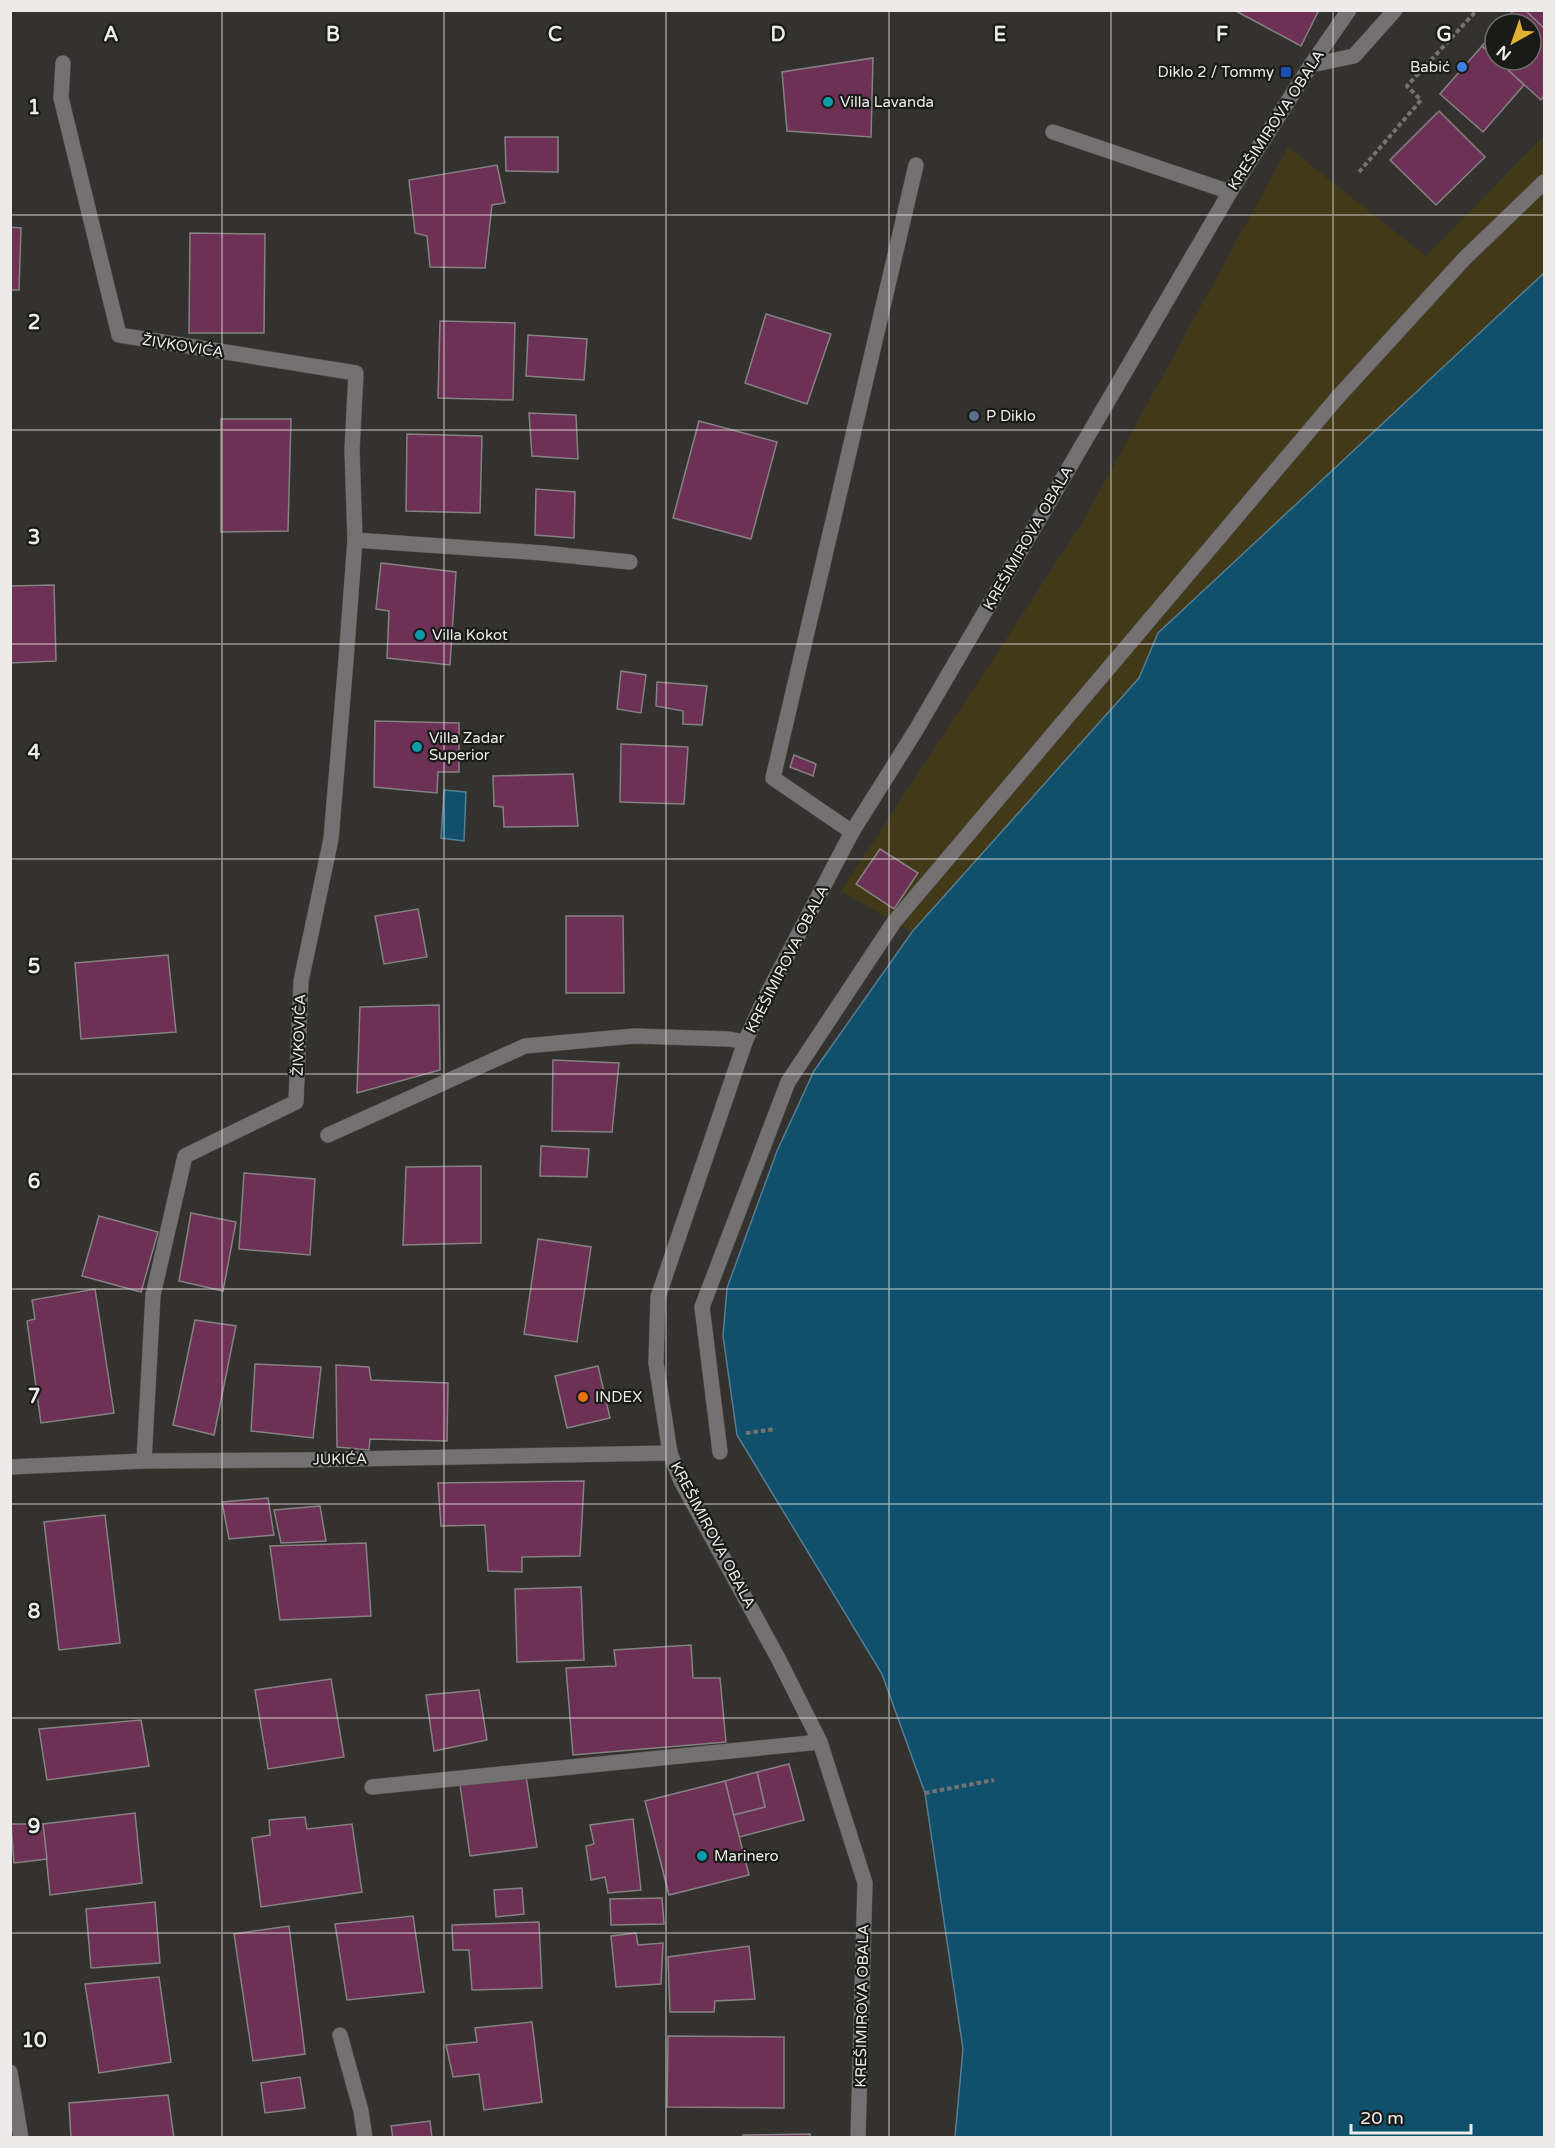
<svg xmlns="http://www.w3.org/2000/svg" width="1555" height="2148" viewBox="0 0 1555 2148" font-family="'Varela Round',sans-serif">
  <rect width="100%" height="100%" fill="#33322f"/>
  <polygon fill="#423919" points="1544,136 1544,273 1159,633 1139,678 912,932 841,891 1082,523 1288,147 1426,256"/>
  <g fill="#11506d" stroke="#537e92" stroke-width="1.5">
    <polygon points="1544,273 1544,2137 955,2137 963,2049 925,1793 882,1674 737,1435 723,1336 727,1288 777,1151 814,1071 912,932 1139,678 1158,633"/>
    <polygon points="444,790 466,792 464,841 441,838"/>
  </g>
  <g fill="#6d3156" stroke="#858183" stroke-width="1.5">
    <polygon points="1234,10 1319,10 1301,46"/>
    <polygon points="1514,10 1525,10 1544,28 1544,96 1541,100 1497,60 1531,60 1531,24 1502,24"/>
    <polygon points="1525,10 1544,10 1544,28"/>
    <polygon points="1495,31 1495,58 1482,46"/>
    <polygon points="1482,46 1524,85 1483,132 1440,94"/>
    <polygon points="873,58 871,137 787,131 782,72"/>
    <polygon points="1439,111 1485,157 1436,205 1390,160"/>
    <polygon points="505,137 558,137 558,172 506,171"/>
    <polygon points="497,165 505,203 492,205 485,268 430,267 427,236 415,233 409,180"/>
    <polygon points="10,227 21,228 19,290 10,290"/>
    <polygon points="190,233 265,234 264,333 189,333"/>
    <polygon points="766,314 831,334 807,404 745,383"/>
    <polygon points="440,321 515,323 513,400 438,398"/>
    <polygon points="528,335 587,339 584,380 526,376"/>
    <polygon points="529,413 576,415 578,459 532,456"/>
    <polygon points="221,419 291,419 288,531 221,532"/>
    <polygon points="699,421 777,442 751,539 673,518"/>
    <polygon points="407,434 482,436 480,513 406,511"/>
    <polygon points="536,489 575,492 574,538 535,535"/>
    <polygon points="381,563 456,572 450,665 387,658 389,611 376,609"/>
    <polygon points="54,585 56,661 10,663 10,586"/>
    <polygon points="621,671 646,675 641,713 617,709"/>
    <polygon points="657,682 707,686 702,725 683,724 683,711 656,706"/>
    <polygon points="375,721 459,723 459,772 438,772 437,793 374,787"/>
    <polygon points="621,744 688,747 684,804 620,802"/>
    <polygon points="794,755 816,764 813,776 790,767"/>
    <polygon points="573,774 578,826 504,827 503,807 494,806 493,776"/>
    <polygon points="880,849 918,873 894,909 856,884"/>
    <polygon points="418,909 427,957 384,964 375,916"/>
    <polygon points="566,916 623,916 624,993 566,993"/>
    <polygon points="168,955 176,1032 81,1039 75,963"/>
    <polygon points="439,1005 440,1070 357,1093 360,1007"/>
    <polygon points="553,1060 619,1063 612,1132 552,1131"/>
    <polygon points="541,1146 589,1149 587,1177 540,1176"/>
    <polygon points="481,1166 481,1243 403,1245 406,1167"/>
    <polygon points="244,1173 315,1179 310,1255 239,1249"/>
    <polygon points="191,1213 236,1222 223,1291 179,1281"/>
    <polygon points="99,1216 158,1232 141,1292 82,1276"/>
    <polygon points="538,1239 591,1247 577,1342 524,1334"/>
    <polygon points="95,1289 114,1413 41,1423 27,1321 35,1319 32,1300"/>
    <polygon points="195,1320 236,1326 214,1435 173,1425"/>
    <polygon points="255,1364 321,1367 313,1438 251,1431"/>
    <polygon points="336,1365 369,1367 371,1380 448,1383 447,1441 370,1439 369,1450 337,1447"/>
    <polygon points="598,1366 610,1418 567,1428 555,1376"/>
    <polygon points="584,1481 580,1556 522,1557 522,1572 488,1571 485,1525 441,1526 438,1483"/>
    <polygon points="268,1498 274,1535 229,1539 222,1502"/>
    <polygon points="320,1506 326,1541 281,1543 274,1510"/>
    <polygon points="105,1515 120,1643 59,1650 44,1522"/>
    <polygon points="366,1543 371,1616 280,1620 270,1546"/>
    <polygon points="581,1587 584,1660 517,1662 515,1589"/>
    <polygon points="691,1645 693,1678 720,1678 726,1742 573,1755 566,1668 616,1666 614,1650"/>
    <polygon points="331,1679 344,1757 268,1769 255,1690"/>
    <polygon points="479,1690 487,1740 434,1751 426,1695"/>
    <polygon points="141,1720 149,1766 47,1780 39,1729"/>
    <polygon points="789,1764 804,1820 739,1837 733,1815 765,1807 757,1772"/>
    <polygon points="757,1772 765,1807 733,1815 725,1781"/>
    <polygon points="526,1776 537,1847 470,1856 460,1785"/>
    <polygon points="725,1781 749,1875 669,1895 645,1801"/>
    <polygon points="135,1813 142,1883 50,1895 43,1824"/>
    <polygon points="305,1817 307,1829 352,1824 362,1892 261,1907 252,1838 270,1835 269,1820"/>
    <polygon points="633,1819 641,1890 608,1893 605,1877 591,1880 586,1846 594,1844 590,1825"/>
    <polygon points="11,1824 43,1824 47,1859 14,1863"/>
    <polygon points="522,1888 524,1914 496,1917 494,1890"/>
    <polygon points="662,1898 664,1924 611,1925 610,1899"/>
    <polygon points="155,1902 160,1963 91,1968 86,1909"/>
    <polygon points="413,1916 424,1992 347,2000 335,1924"/>
    <polygon points="539,1922 542,1988 472,1990 469,1950 453,1950 452,1925"/>
    <polygon points="289,1926 305,2054 253,2061 234,1934"/>
    <polygon points="636,1933 638,1945 663,1943 661,1984 616,1987 611,1936"/>
    <polygon points="749,1946 755,1999 715,2001 714,2012 670,2012 668,1957"/>
    <polygon points="159,1977 171,2062 99,2073 85,1984"/>
    <polygon points="532,2022 542,2102 484,2110 479,2074 453,2077 446,2045 477,2042 475,2028"/>
    <polygon points="668,2036 784,2037 784,2108 667,2107"/>
    <polygon points="300,2077 305,2108 265,2113 261,2083"/>
    <polygon points="168,2095 174,2138 71,2138 69,2103"/>
    <polygon points="430,2121 432,2138 393,2138 391,2126"/>
    <polygon points="810,2134 810,2138 743,2138 743,2135"/>
  </g>
  <g fill="none" stroke-linecap="round" stroke-linejoin="round">
    <defs>
      <g id="minor">
        <polyline points="63,63 61,98 119,335 356,373 352,450 355,540 346,660 331,839 301,981 296,1102 185,1156 153,1295 144,1461"/>
        <polyline points="1311,65 1354,56 1395,10"/>
        <polyline points="1053,132 1230,192"/>
        <polyline points="355,540 543,553 630,562"/>
        <polyline points="852,832 773,778 916,165"/>
        <polyline points="328,1135 525,1046 634,1036 729,1039 745,1042"/>
        <polyline points="720,1452 702,1307 788,1082 894,922 1337,398 1464,259 1544,182"/>
        <polyline points="10,1467 144,1461 301,1460 670,1453"/>
        <polyline points="372,1787 820,1742"/>
        <polyline points="340,2035 361,2111 365,2138"/>
        <polyline points="10,2072 21,2138"/>
        <polyline points="858,2138 865,1883 820,1742 778,1658 681,1481 670,1453 656,1363 658,1297 745,1042 763,1002 852,832 916,730 1230,192 1311,65 1349,10"/>
      </g>
    </defs>
    <use href="#minor" stroke="#51504d" stroke-width="16"/>
    <g stroke="#747370" stroke-width="4" stroke-dasharray="4.5 3" stroke-linecap="butt">
      <polyline points="1359,172 1421,100 1407,86 1477,10"/>
      <polyline points="746,1433 776,1429"/>
      <polyline points="925,1793 994,1780"/>
    </g>
    <use href="#minor" stroke="#737171" stroke-width="15"/>
  </g>
  <path fill="none" stroke="#ecebe9" stroke-width="1.5" stroke-opacity="0.55" d="M222,10V2138M444,10V2138M666,10V2138M889,10V2138M1111,10V2138M1333,10V2138M10,215H1544M10,430H1544M10,644H1544M10,859H1544M10,1074H1544M10,1289H1544M10,1504H1544M10,1718H1544M10,1933H1544"/>
  <circle fill="#3f7fe0" stroke="#1a1a18" stroke-width="2" cx="1462" cy="67" r="6"/>
  <rect fill="#1a4fb4" stroke="#1a1a18" stroke-width="2" x="1280" y="66" width="12" height="12" rx="3"/>
  <g fill="#0f9aa8" stroke="#1a1a18" stroke-width="2">
    <circle cx="828" cy="102" r="6"/>
    <circle cx="420" cy="635" r="6"/>
    <circle cx="417" cy="747" r="6"/>
    <circle cx="702" cy="1856" r="6"/>
  </g>
  <circle fill="#5c6f8a" stroke="#1a1a18" stroke-width="2" cx="974" cy="416" r="6"/>
  <circle fill="#e8710a" stroke="#1a1a18" stroke-width="2" cx="583" cy="1397" r="6"/>
  <g text-anchor="middle" stroke-width="4.5" stroke-linejoin="round" paint-order="stroke">
    <g font-size="15" fill="#ecebe9" stroke="#1a1a18" text-anchor="start">
      <text x="1450" y="72" text-anchor="end">Babić</text>
      <text x="1274" y="77" text-anchor="end">Diklo 2 / Tommy</text>
      <text x="840" y="107">Villa Lavanda</text>
      <text x="986" y="421">P Diklo</text>
      <text x="432" y="640">Villa Kokot</text>
      <text x="429" y="743">Villa Zadar<tspan x="429" dy="17">Superior</tspan></text>
      <text x="595" y="1402">INDEX</text>
      <text x="714" y="1861">Marinero</text>
    </g>
    <g font-size="15" fill="#ecebe9" stroke="#1a1a18">
      <text transform="translate(1276 120) rotate(-57)" y="5">KREŠIMIROVA OBALA</text>
      <text transform="translate(183 346) rotate(9)" y="5">ŽIVKOVIĆA</text>
      <text transform="translate(1028 538) rotate(-60)" y="5">KREŠIMIROVA OBALA</text>
      <text transform="translate(787 959) rotate(-63)" y="5">KREŠIMIROVA OBALA</text>
      <text transform="translate(299 1035) rotate(-88)" y="5">ŽIVKOVIĆA</text>
      <text transform="translate(340 1459) rotate(-1)" y="5">JUKIĆA</text>
      <text transform="translate(713 1535) rotate(62)" y="5">KREŠIMIROVA OBALA</text>
      <text transform="translate(862 2006) rotate(-89)" y="5">KREŠIMIROVA OBALA</text>
    </g>
  </g>
  <g font-size="20" text-anchor="middle" font-weight="bold" fill="#ecebe9" stroke="#1a1a18" stroke-width="4.5" stroke-linejoin="round" paint-order="stroke">
    <text x="111" y="41">A</text>
    <text x="333" y="41">B</text>
    <text x="555" y="41">C</text>
    <text x="778" y="41">D</text>
    <text x="1000" y="41">E</text>
    <text x="1222" y="41">F</text>
    <text x="1444" y="41">G</text>
    <text x="34" y="114">1</text>
    <text x="34" y="329">2</text>
    <text x="34" y="544">3</text>
    <text x="34" y="759">4</text>
    <text x="34" y="973">5</text>
    <text x="34" y="1188">6</text>
    <text x="34" y="1403">7</text>
    <text x="34" y="1618">8</text>
    <text x="34" y="1833">9</text>
    <text x="34" y="2047">10</text>
  </g>
  <rect width="1555" height="2148" fill="none" stroke="#ecebe9" stroke-width="24"/>
  <g transform="translate(1513 42) rotate(220)"><circle r="28" fill="#1a1a18" stroke="#6e6e6c" stroke-width="1.5"/>
  <path d="M0-4.5L10 22L0 15L-10 22Z" fill="#deb133"/>
  <text y="-9" font-size="16" font-weight="bold" text-anchor="middle" fill="#ecebe9">N</text>
  </g>
  <path d="M1351 2124v9h120v-9" fill="none" stroke="#ecebe9" stroke-width="3"/>
  <text x="1360" y="2124" font-size="18" fill="#ecebe9" stroke="#1a1a18" stroke-width="4.5" paint-order="stroke">20 m</text>
</svg>
